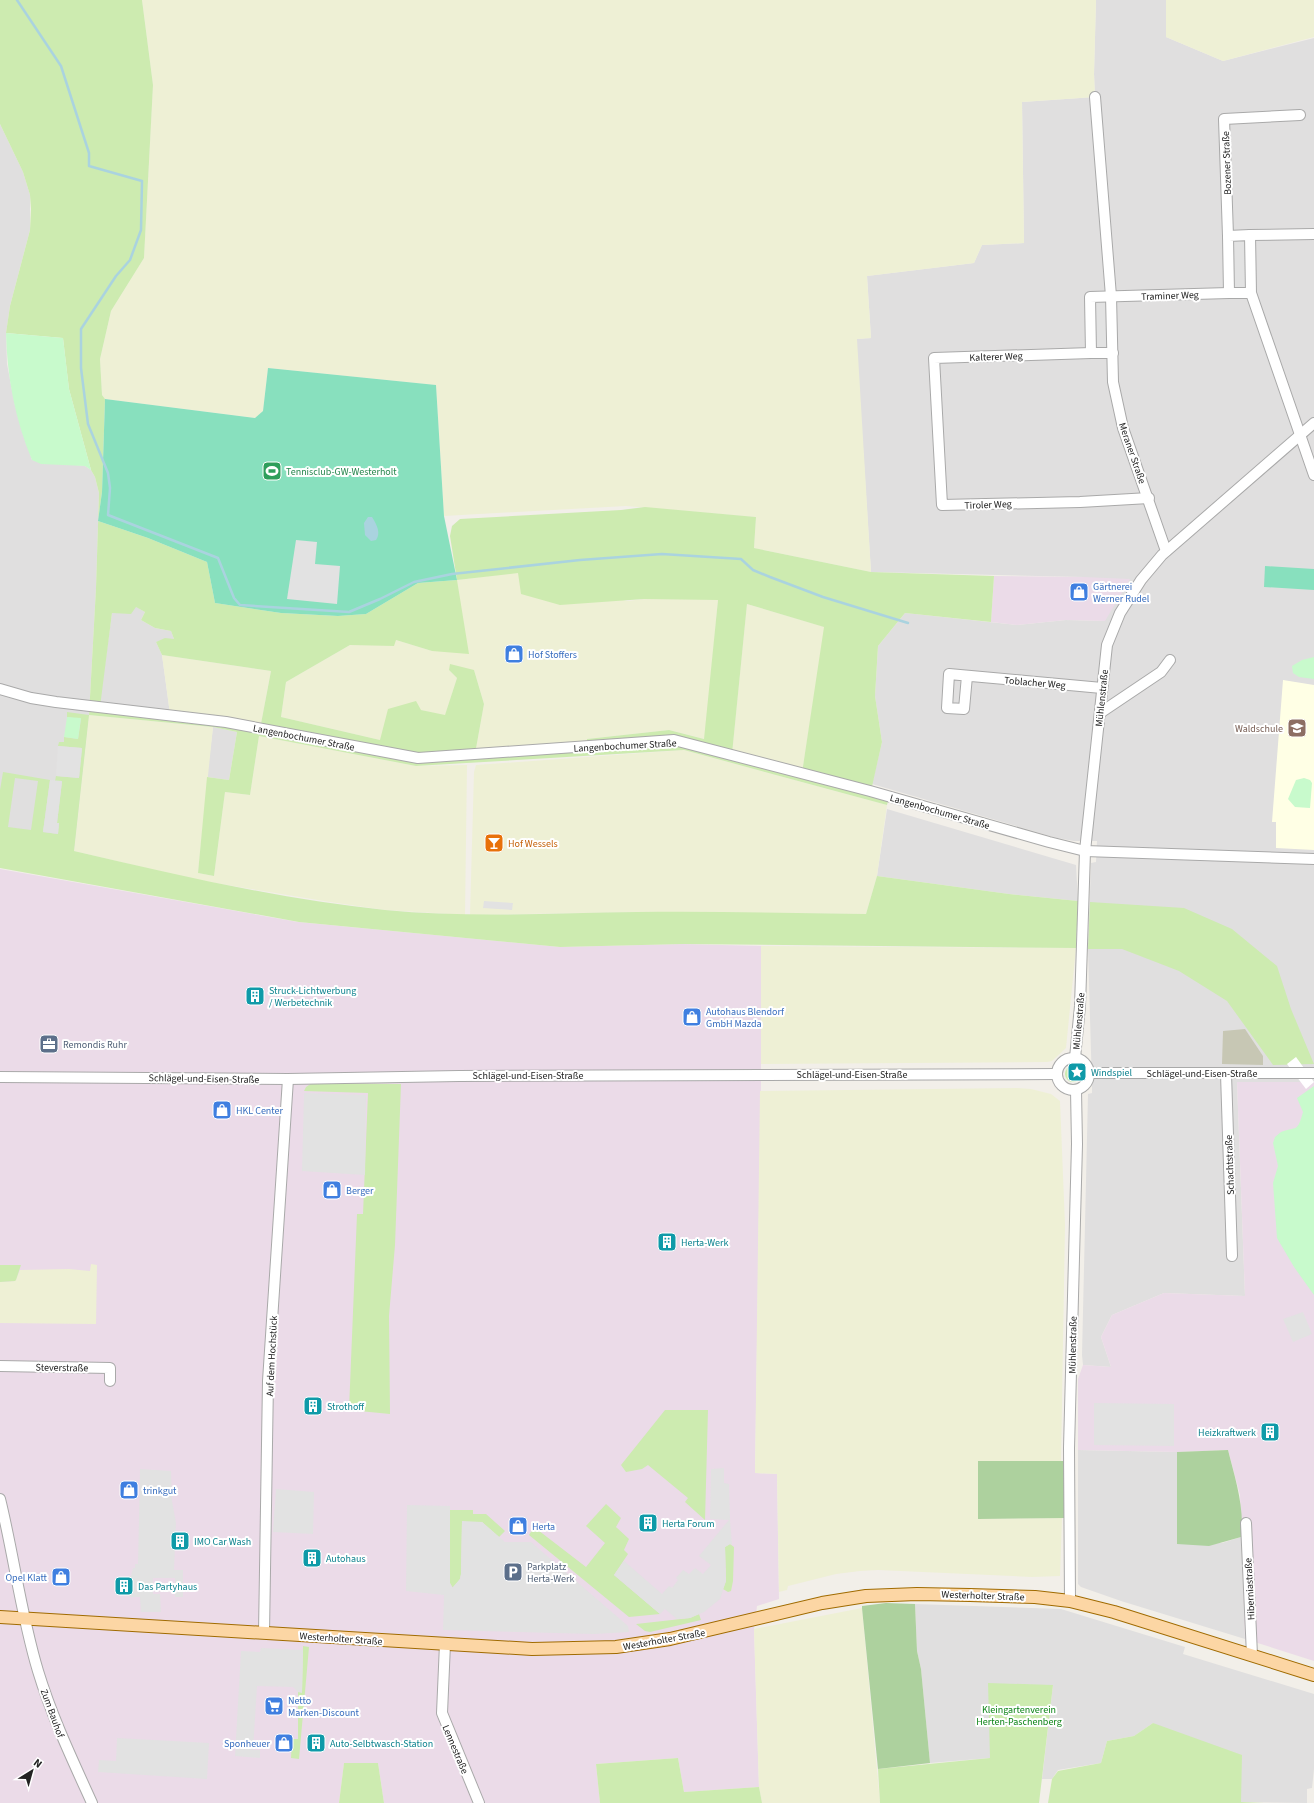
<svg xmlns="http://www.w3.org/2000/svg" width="1314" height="1803" viewBox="0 0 1314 1803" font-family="'Source Sans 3',sans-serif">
  <rect width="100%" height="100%" fill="#f2efe9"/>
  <g fill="#e0dfdf">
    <polygon points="1096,0 1166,0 1166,37 1223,61 1314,38 1314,1082 1237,1082 1245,1296 1164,1293 1112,1315 1101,1337 1111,1367 1083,1365 1082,1355 1088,1094 1092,1093 1092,1086 1088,949 1091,863 1096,862 1097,841 1074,841 1057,838 872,784 882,742 875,696 878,646 905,613 1017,625 1066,620 1105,621 1083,577 871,572 856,339 871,338 867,276 974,263 982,245 1024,243 1022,102 1095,97 1094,74"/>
    <polygon points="0,124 23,172 30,195 30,230 10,306 6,333 7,364 15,405 32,460 85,466 91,470 95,477 99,493 96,588 89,715 74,851 0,834"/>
    <polygon points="135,606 145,612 141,620 155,628 171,631 174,639 156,642 162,655 170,714 99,707 112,613 128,613"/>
    <polygon points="213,727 237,732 229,780 207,777"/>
    <polygon points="887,809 1076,865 1078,901 1009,894 877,876"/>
    <polygon points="1078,1450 1177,1452 1177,1544 1222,1543 1241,1537 1245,1639 1121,1601 1081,1587 1078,1584"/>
    <polygon points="915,1604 1061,1609 1185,1647 1183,1654 1314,1694 1314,1769 1312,1788 1307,1789 1307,1803 1241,1802 1153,1723 1134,1736 1107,1741 1101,1763 1058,1770 1052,1779 1042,1779 1053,1685 990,1758 930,1763 921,1669 917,1651"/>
  </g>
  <g fill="#ebdbe8">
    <polygon points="994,576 1083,577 1130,579 1105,621 1066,620 1017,625 991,622"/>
    <polygon points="0,869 298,922 560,947 683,944 761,946 761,1083 755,1473 777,1474 779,1599 757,1606 754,1629 759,1787 684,1792 678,1758 596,1764 600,1803 384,1803 378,1763 344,1763 339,1803 0,1803"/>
    <polygon points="1237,1082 1314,1082 1314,1661 1245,1639 1240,1495 1228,1450 1177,1452 1078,1450 1078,1379 1083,1365 1111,1367 1101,1337 1112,1315 1164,1293 1245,1296"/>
  </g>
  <polygon fill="#ffffe5" points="1283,680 1314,685 1314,850 1276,848 1276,822 1272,822"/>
  <polygon fill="#c7c7b4" points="1245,1029 1263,1056 1263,1065 1222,1064 1223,1031"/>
  <g fill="#eef0d5">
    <polygon points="142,0 1096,0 1094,74 1095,97 1022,102 1024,243 982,245 974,263 867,276 871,338 857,339 871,572 754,548 756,517 626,506 444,516 436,385 268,368 263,411 256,418 105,399 102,395 100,359 111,311 144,258 153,85"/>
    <polygon points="1166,0 1314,0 1314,37 1223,61 1166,37"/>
    <polygon points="519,572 627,601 644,599 718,599 705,739 669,730 587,739 587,748 475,754 484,704 474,670 449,670 457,678 445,716 421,710 380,740 281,717 286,682 350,645 396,640 432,651 457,580"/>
    <polygon points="747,604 825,627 802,773 732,754"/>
    <polygon points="162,655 271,671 260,729 170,714"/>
    <polygon points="89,715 213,727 198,873 214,876 225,792 250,795 259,736 416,766 467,765 465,915 385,910 330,902 197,880 74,851"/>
    <polygon points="684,750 887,805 877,876 866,914 650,912 470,915 474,772 476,765"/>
    <polygon points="761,946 1076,948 1066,1048 1052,1061 1047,1062 761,1064"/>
    <polygon points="1017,1088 1031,1089 1051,1094 1060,1101 1065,1225 1061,1461 978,1461 978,1519 1062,1518 1060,1576 1032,1577 878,1570 860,1571 836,1574 788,1586 787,1590 779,1592 777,1474 755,1473 760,1091"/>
    <polygon points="91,1264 97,1265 96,1324 0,1323 0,1282 15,1281 20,1270 69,1269 90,1271"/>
    <polygon points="862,1608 880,1803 762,1803 759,1787 754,1629"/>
  </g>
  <g fill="#cdebb0" fill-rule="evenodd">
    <path d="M0,0H142L153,85L144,258L111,311L100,359L102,395L105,399L102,492L98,521L148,538L207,562L215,603L281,613L338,616L366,614L418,583L457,580L450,536L452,526L460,519L621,510L645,507L756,517L754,548L871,572L994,576L991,622L905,613L878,646L875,696L882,742L871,791L889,797L887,805L684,750L416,766L259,736L250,795L225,792L214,876L198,873L207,777L229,780L237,732L213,727L89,715L74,851C176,875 280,899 385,910C469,918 553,913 637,912C713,911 790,913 866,914L877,876L1009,894L1078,901L1076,948L683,944L560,947L299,922L0,868V790L3,772L50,780L43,832L58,834L59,823H57L62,782L55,781L56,776L79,778L82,748L58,746L59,742H64V737L78,739L81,719L67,717V712L89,715L96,588L99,493L95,477L91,470L69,389L63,338L6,333L10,306L30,230L31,209L30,195L23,172L0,124ZM518,573L521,594L560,605L644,599L718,600L704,739L669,730L587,739V747L475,754L484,704L474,670L450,664L449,670L457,678L445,715L421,710L416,701L388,709L380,740L281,717L286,682L350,645L394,646L396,640L432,651L469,654L457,580ZM747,604L824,627L802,773L732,754ZM136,607L145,612L141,620L155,628L171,631L174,639L165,638L156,642L162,655L271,671L260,729L100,707L112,613L131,614ZM15,778L38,781L31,830L8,827Z"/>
    <polygon points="1090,902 1184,908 1232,929 1277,966 1291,1009 1314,1064 1273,1065 1227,1001 1179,971 1122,949 1088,949"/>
    <circle cx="1073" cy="1074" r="8"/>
    <polygon points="312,1083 401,1084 395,1245 389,1316 390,1414 349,1410 357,1214 363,1214 368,1093 304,1091 306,1087"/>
    <polygon points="0,1265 21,1265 16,1280 15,1281 0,1282"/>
    <polygon points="665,1410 708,1410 705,1520 685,1502 688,1498 648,1465 642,1469 626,1472 621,1465"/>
    <polygon points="606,1504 621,1518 616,1527 629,1539 624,1550 628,1554 614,1575 660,1614 629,1617 529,1535 534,1527 586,1567 605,1543 586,1526"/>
    <polygon points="450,1510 473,1510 473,1514 486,1514 505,1531 499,1537 482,1522 462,1522 461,1574 460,1579 453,1588 450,1583"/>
    <polygon points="730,1544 734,1547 733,1581 731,1591 728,1592 723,1589 726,1581 725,1547"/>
    <polygon points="699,1614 701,1620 650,1632 645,1631 636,1624 690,1618"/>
    <polygon points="303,1646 309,1647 299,1759 291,1758 292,1739 298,1739 298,1692 302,1692"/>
    <polygon points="988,1683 1053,1685 1039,1803 880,1803 878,1769 990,1758"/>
    <polygon points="1153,1723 1242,1755 1241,1802 1264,1803 1048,1803 1052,1779 1058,1771 1101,1763 1107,1741 1134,1736"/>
    <polygon points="678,1758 684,1792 759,1787 762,1803 600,1803 596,1764"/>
    <polygon points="344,1763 378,1763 384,1803 339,1803"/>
  </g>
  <g fill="#add19e">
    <path d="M1228,1450C1235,1478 1245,1508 1241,1537L1209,1546L1177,1544V1452Z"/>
    <polygon points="978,1461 1066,1461 1066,1518 978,1519"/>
    <polygon points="886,1603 915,1604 917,1651 921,1669 930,1763 878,1769 862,1608 862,1606"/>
  </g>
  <g fill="#c8facc">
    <path d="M6,333L63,338L69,389L91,470L85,466L41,464L32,460C15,420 7,376 6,333Z"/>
    <polygon points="1314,657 1314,679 1299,677 1293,673 1292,666 1302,660"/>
    <polygon points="67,717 81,718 78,739 64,737"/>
    <polygon points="1304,778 1310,780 1312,783 1310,808 1295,807 1288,799 1296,780"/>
    <path d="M1314,1086V1295L1294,1267L1277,1238L1273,1183L1278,1166L1273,1143L1275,1137L1281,1132C1297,1126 1297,1133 1303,1112L1297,1098Z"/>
  </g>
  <g fill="#88e0be">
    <polygon points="268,368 436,385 444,516 457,580 418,583 366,614 338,616 281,613 215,603 207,562 148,538 98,521 102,492 105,399 255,418 263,411"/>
    <polygon points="1265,566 1314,569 1314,590 1264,587"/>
  </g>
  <g fill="#e2e2e2">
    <polygon points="1232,240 1245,240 1247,288 1233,288"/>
    <polygon points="1094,300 1106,300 1108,349 1096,349"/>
    <polygon points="296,540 317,542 315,564 340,566 337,604 287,599"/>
    <polygon points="58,746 82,748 79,778 56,776"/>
    <polygon points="50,780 62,781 57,823 59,823 58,834 43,832"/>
    <polygon points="484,901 513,903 512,910 483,908"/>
    <polygon points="304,1093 366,1095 365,1175 302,1171"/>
    <polygon points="1303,1312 1312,1334 1293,1342 1283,1319"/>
    <polygon points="1094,1403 1174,1404 1174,1446 1094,1445"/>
    <polygon points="724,1468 724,1483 729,1484 730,1520 732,1545 730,1544 725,1547 726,1581 720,1599 704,1612 690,1618 677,1619 665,1609 660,1614 614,1575 624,1561 662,1594 669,1586 672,1588 678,1580 676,1578 683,1570 689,1574 695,1568 703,1574 711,1565 699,1556 729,1520 710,1519 711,1469"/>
    <polygon points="140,1469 171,1471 172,1501 176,1523 174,1570 183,1570 183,1597 175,1597 175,1578 153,1578 153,1594 160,1594 161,1612 141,1612 140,1597 129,1597 129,1576 131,1576 133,1568 135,1568 135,1564 138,1564"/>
    <polygon points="276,1489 314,1492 313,1534 273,1532"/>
    <polygon points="407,1505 450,1506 450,1583 452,1588 460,1579 461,1574 462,1521 482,1522 505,1542 531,1542 628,1626 629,1632 594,1634 443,1630 444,1595 406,1591"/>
    <polygon points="261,1648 303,1650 302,1693 298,1692 293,1687 257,1686 253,1750 260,1750 260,1758 235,1756 241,1651 260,1652"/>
    <polygon points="117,1738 209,1743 207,1779 98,1772 99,1760 116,1761"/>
  </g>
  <path fill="#aad3df" d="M368,517H372C377,525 381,533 376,540L371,541L365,535L364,523Z"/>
  <polygon fill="#fff" points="1296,1057 1314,1082 1306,1089 1287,1064"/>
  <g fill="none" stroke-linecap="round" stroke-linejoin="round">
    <polyline stroke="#aad3df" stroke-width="2.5" points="17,0 61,66 89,153 89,166 142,181 141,230 130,260 116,276 81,329 81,368 88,424 108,473 110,488 108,515 218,558 234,598 240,605 349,612 380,599 414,582 452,574 580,560 662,554 741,559 753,570 770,577 823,597 908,623"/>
    <defs>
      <g id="minor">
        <polyline points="1095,97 1111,296 1113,382 1123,428 1166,551"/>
        <polyline points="1250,235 1314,234"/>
        <polyline points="1228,236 1224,119 1300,115"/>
        <polyline points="1251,293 1229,293 1228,236 1250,235 1251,293 1314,475"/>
        <polyline points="1091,353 934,358 942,505 1080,502 1149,498"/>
        <polyline points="1113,353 1091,353 1090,297 1229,293"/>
        <path d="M967,676L964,709L947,708L949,674C1000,679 1051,683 1102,688"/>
        <polyline points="0,689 31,698 56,702 226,722 418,758 674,740 870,791 1049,842 1085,851 1314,859"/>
        <polyline points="1100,713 1161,672 1170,660"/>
        <circle cx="1073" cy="1074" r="16"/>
        <polyline points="1075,1058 1080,1006 1085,851 1107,645 1120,613 1141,580 1162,555 1314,423"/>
        <polyline points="1089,1073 1314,1073"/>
        <polyline points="1226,1074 1232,1256"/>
        <polyline points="0,1077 288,1079 459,1076 1056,1074"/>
        <polyline points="0,1366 110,1368 110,1381"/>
        <path d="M0,1499C14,1556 21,1615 38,1671C52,1717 72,1759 92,1803"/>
        <polyline points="1246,1523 1252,1655"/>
        <polyline points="1070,1601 1069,1448 1077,1144 1076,1090"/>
        <polyline points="264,1633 268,1381 288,1079"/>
        <polyline points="445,1644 442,1713 479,1803"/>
      </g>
      <polyline id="major" points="0,1617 532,1649 616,1647 670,1639 822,1603 866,1596 917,1594 970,1595 1035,1597 1070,1601 1114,1612 1314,1675"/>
    </defs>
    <use href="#minor" stroke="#a9a9a9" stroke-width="12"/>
    <use href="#major" stroke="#a06b00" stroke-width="14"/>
    <use href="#minor" stroke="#fff" stroke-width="10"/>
    <use href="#major" stroke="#fcd6a4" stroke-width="12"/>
  </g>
  <defs>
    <symbol id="stadium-square" viewBox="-11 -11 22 22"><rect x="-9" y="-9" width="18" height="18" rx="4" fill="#2e9e5b" stroke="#fff"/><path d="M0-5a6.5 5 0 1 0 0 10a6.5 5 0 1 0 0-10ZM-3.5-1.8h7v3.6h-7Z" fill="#fff"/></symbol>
    <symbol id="shop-square" viewBox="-11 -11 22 22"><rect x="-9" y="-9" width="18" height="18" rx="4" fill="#3f7fe0" stroke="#fff"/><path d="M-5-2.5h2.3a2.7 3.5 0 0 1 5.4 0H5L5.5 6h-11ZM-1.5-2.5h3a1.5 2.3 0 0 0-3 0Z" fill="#fff"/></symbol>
    <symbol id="school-square" viewBox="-11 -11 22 22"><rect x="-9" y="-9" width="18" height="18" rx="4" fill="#8d6e63" stroke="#fff"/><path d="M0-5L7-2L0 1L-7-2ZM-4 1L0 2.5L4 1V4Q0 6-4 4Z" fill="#fff"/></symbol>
    <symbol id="bar-square" viewBox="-11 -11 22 22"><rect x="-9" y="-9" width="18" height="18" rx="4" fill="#e8710a" stroke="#fff"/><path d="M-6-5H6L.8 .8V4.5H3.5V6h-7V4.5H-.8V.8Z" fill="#fff"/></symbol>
    <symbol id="building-square" viewBox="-11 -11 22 22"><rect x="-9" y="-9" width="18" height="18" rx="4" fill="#0f9aa8" stroke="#fff"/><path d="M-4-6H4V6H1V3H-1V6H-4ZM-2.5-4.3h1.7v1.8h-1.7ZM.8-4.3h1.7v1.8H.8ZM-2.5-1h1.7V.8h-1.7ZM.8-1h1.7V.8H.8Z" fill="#fff"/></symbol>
    <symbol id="office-square" viewBox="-11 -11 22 22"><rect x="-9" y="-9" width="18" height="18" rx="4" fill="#5c6f8a" stroke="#fff"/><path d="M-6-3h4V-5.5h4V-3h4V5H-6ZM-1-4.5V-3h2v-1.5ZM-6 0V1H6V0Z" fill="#fff"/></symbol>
    <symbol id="sight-square" viewBox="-11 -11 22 22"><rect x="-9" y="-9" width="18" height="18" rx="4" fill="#0f9aa8" stroke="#fff"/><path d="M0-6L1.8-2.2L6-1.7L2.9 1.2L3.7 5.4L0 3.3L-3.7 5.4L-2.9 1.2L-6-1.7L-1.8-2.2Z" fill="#fff"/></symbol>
    <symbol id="parking-square" viewBox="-11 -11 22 22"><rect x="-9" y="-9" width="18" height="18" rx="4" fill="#5c6f8a" stroke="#fff"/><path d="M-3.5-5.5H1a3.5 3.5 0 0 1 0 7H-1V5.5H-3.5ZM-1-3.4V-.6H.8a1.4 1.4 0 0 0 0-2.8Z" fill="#fff"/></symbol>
    <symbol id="supermarket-square" viewBox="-11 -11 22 22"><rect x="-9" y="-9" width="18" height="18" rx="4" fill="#3f7fe0" stroke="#fff"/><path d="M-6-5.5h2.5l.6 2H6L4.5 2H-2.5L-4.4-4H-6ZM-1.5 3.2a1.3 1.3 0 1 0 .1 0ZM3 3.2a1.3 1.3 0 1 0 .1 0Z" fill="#fff"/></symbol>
  </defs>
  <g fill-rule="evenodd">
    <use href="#stadium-square" x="261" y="460" width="22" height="22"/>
    <use href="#shop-square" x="1068" y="581" width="22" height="22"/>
    <use href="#shop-square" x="503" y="643" width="22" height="22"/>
    <use href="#school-square" x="1286" y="717" width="22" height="22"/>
    <use href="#bar-square" x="483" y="832" width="22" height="22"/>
    <use href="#building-square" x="244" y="985" width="22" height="22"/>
    <use href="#shop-square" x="681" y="1006" width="22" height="22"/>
    <use href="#office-square" x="38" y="1033" width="22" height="22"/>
    <use href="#sight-square" x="1066" y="1061" width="22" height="22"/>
    <use href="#shop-square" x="211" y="1099" width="22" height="22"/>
    <use href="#shop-square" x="321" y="1179" width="22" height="22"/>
    <use href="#building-square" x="656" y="1231" width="22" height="22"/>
    <use href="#building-square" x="302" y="1395" width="22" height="22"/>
    <use href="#building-square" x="1259" y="1421" width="22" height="22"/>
    <use href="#shop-square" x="118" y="1479" width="22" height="22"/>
    <use href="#building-square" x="637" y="1512" width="22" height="22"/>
    <use href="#shop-square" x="507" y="1515" width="22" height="22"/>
    <use href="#building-square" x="169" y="1530" width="22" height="22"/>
    <use href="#building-square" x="301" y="1547" width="22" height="22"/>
    <use href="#parking-square" x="502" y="1561" width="22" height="22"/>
    <use href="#shop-square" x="50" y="1566" width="22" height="22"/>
    <use href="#building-square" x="113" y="1575" width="22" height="22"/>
    <use href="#supermarket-square" x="263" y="1695" width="22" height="22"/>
    <use href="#shop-square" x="273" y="1732" width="22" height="22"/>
    <use href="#building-square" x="305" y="1732" width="22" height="22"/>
  </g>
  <g text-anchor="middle" stroke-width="4" stroke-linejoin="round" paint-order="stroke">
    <g font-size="10" fill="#222" stroke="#fff">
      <text transform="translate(1226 163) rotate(-92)" y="4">Bozener Straße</text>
      <text transform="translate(1170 295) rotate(-2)" y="4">Traminer Weg</text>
      <text transform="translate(996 356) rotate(-2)" y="4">Kalterer Weg</text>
      <text transform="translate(1133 453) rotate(71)" y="4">Meraner Straße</text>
      <text transform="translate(988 504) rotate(-2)" y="4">Tiroler Weg</text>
      <text transform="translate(1035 682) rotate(5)" y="4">Toblacher Weg</text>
      <text transform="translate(1101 698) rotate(-84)" y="4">Mühlenstraße</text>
      <text transform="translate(304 737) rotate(11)" y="4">Langenbochumer Straße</text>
      <text transform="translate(625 745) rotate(-3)" y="4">Langenbochumer Straße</text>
      <text transform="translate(940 811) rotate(16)" y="4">Langenbochumer Straße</text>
      <text transform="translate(1078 1021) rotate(-85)" y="4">Mühlenstraße</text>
      <text x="1202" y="1077">Schlägel-und-Eisen-Straße</text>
      <text x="852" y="1078">Schlägel-und-Eisen-Straße</text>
      <text x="528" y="1079">Schlägel-und-Eisen-Straße</text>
      <text transform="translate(204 1078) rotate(1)" y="4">Schlägel-und-Eisen-Straße</text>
      <text transform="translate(1229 1165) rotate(-92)" y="4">Schachtstraße</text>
      <text transform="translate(1072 1345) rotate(-89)" y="4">Mühlenstraße</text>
      <text transform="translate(271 1356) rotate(-87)" y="4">Auf dem Hochstück</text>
      <text transform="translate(62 1367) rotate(1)" y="4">Steverstraße</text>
      <text transform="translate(1249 1589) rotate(-93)" y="4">Hiberniastraße</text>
      <text transform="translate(983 1595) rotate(2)" y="4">Westerholter Straße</text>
      <text transform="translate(341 1638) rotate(4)" y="4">Westerholter Straße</text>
      <text transform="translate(664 1639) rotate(-10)" y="4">Westerholter Straße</text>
      <text transform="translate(53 1713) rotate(70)" y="4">Zum Bauhof</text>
      <text transform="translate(456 1749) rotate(67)" y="4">Lennestraße</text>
    </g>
    <g font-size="10" fill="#27864d" stroke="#fff" text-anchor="start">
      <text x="286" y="475">Tennisclub-GW-Westerholt</text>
    </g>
    <g font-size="10" fill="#366cbe" stroke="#fff" text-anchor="start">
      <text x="1093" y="590">Gärtnerei<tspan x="1093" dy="12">Werner Rudel</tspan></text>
      <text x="528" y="658">Hof Stoffers</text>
      <text x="706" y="1015">Autohaus Blendorf<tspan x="706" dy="12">GmbH Mazda</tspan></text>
      <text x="236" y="1114">HKL Center</text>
      <text x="346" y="1194">Berger</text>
      <text x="143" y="1494">trinkgut</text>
      <text x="532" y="1530">Herta</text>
      <text x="47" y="1581" text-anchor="end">Opel Klatt</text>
      <text x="288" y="1704">Netto<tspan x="288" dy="12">Marken-Discount</tspan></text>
      <text x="270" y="1747" text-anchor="end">Sponheuer</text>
    </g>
    <g font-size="10" fill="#785e54" stroke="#fff" text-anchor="end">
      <text x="1283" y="732">Waldschule</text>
    </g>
    <g font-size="10" fill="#c56008" stroke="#fff" text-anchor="start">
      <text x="508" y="847">Hof Wessels</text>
    </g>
    <g font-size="10" fill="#0d838f" stroke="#fff" text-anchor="start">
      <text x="269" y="994">Struck-Lichtwerbung<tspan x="269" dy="12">/ Werbetechnik</tspan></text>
      <text x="1091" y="1076">Windspiel</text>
      <text x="681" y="1246">Herta-Werk</text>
      <text x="327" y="1410">Strothoff</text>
      <text x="1256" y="1436" text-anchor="end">Heizkraftwerk</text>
      <text x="662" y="1527">Herta Forum</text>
      <text x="194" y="1545">IMO Car Wash</text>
      <text x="326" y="1562">Autohaus</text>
      <text x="138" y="1590">Das Partyhaus</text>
      <text x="330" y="1747">Auto-Selbtwasch-Station</text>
    </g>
    <g font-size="10" fill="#4e5e75" stroke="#fff" text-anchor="start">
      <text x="63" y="1048">Remondis Ruhr</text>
      <text x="527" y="1570">Parkplatz<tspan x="527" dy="12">Herta-Werk</tspan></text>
    </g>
    <g font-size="10" fill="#0c8416" stroke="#fff">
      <text x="1019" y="1713">Kleingartenverein<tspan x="1019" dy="12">Herten-Paschenberg</tspan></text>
    </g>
  </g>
  <g transform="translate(32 1771) rotate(37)" stroke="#ffffff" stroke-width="3" paint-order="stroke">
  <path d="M0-3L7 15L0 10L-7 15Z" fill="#222222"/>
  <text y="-6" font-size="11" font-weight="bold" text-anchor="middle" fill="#222222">N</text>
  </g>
</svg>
